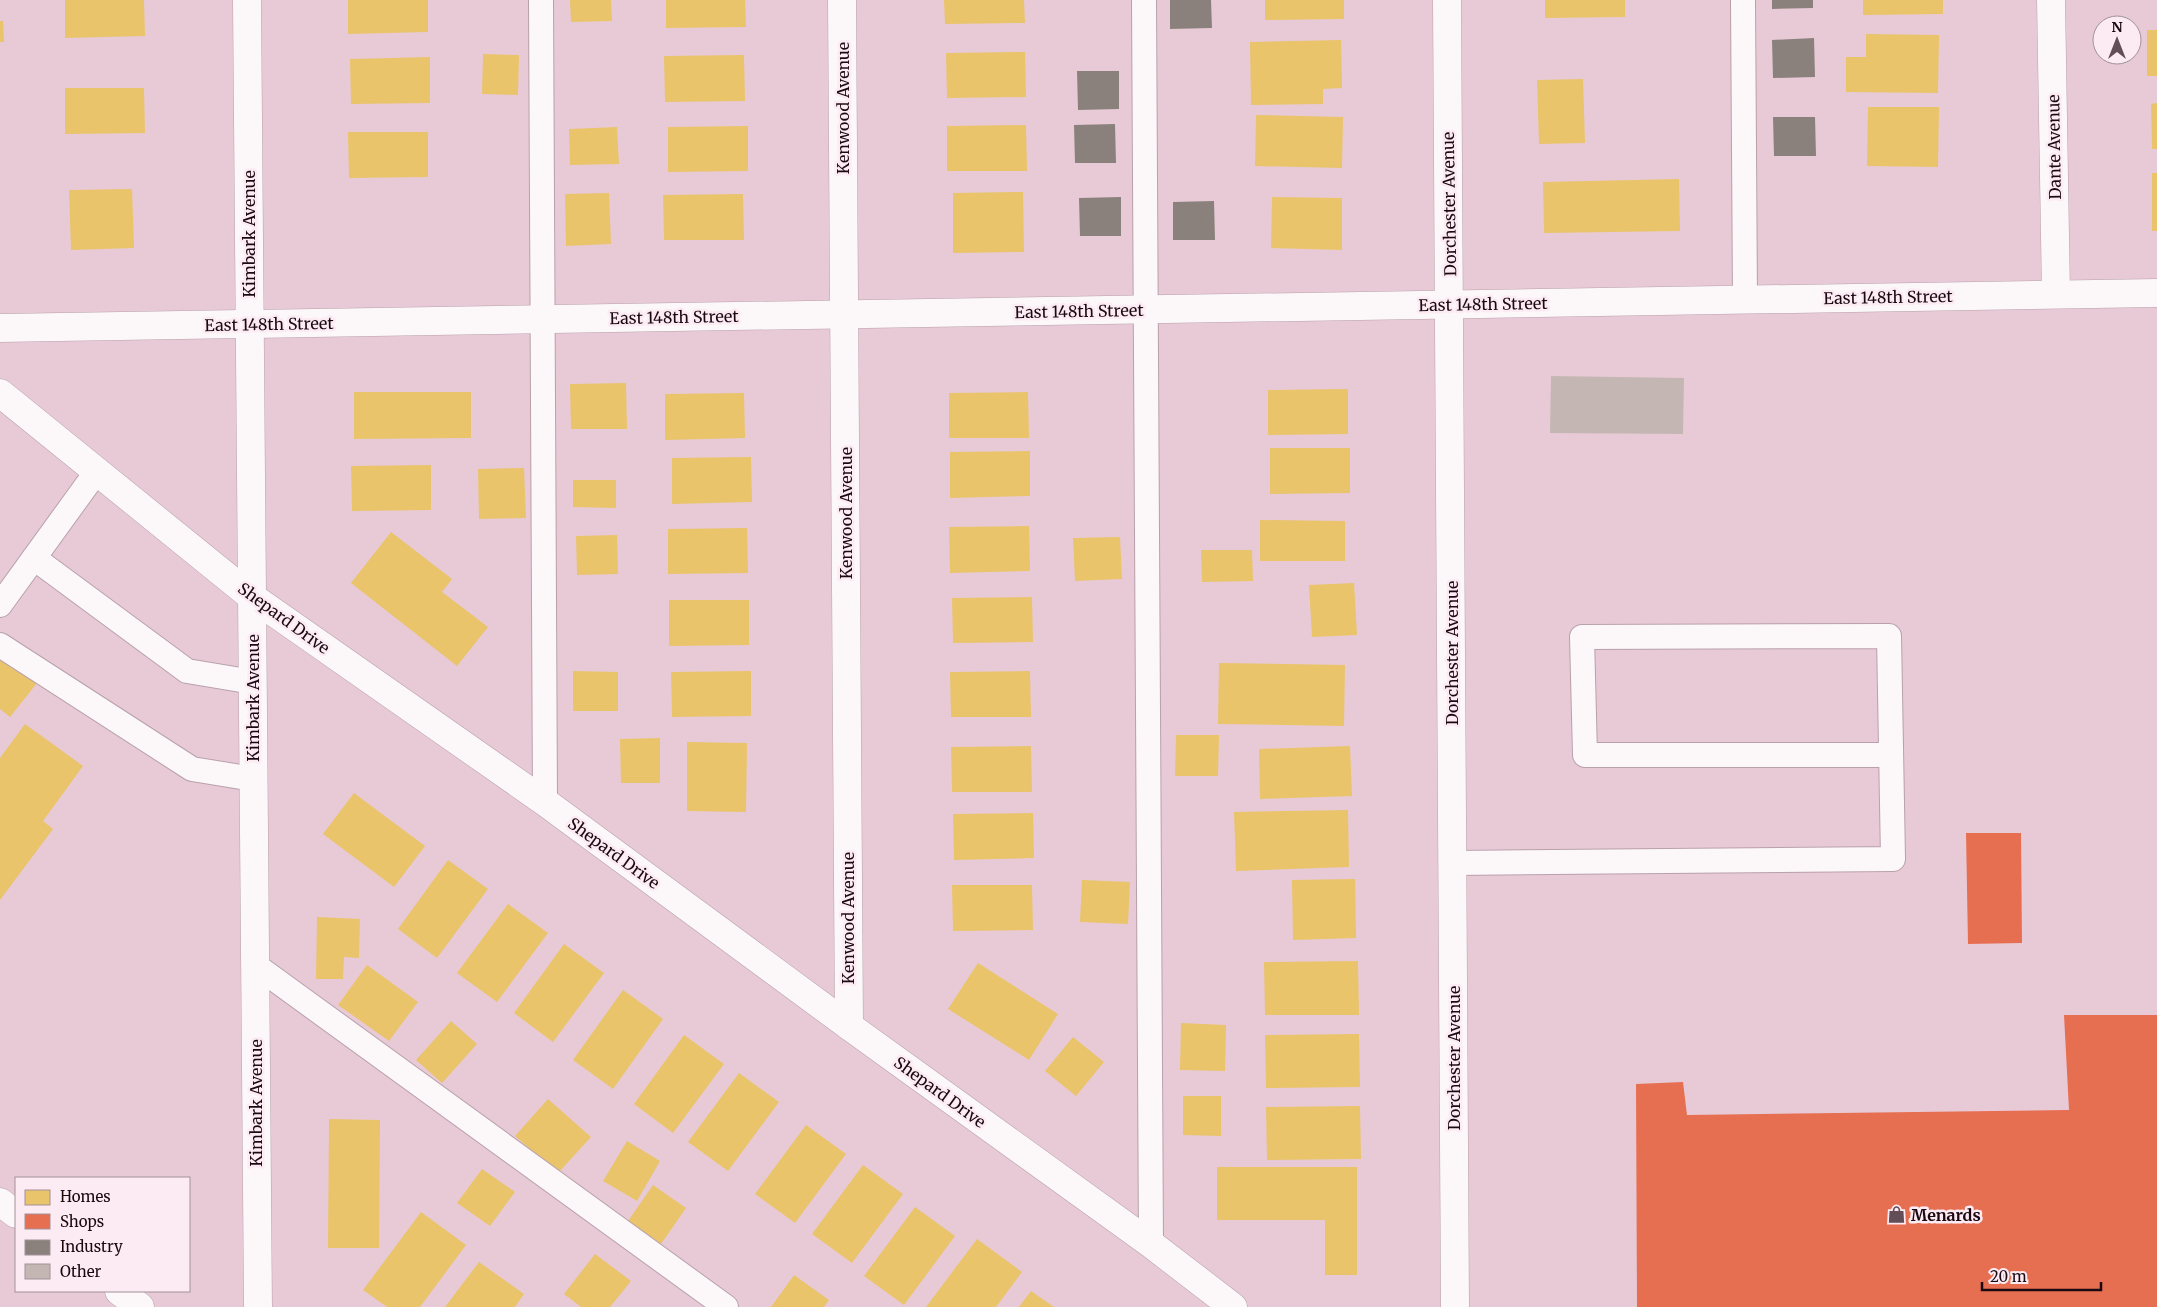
<svg xmlns="http://www.w3.org/2000/svg" width="2157" height="1307" viewBox="0 0 2157 1307" font-family="Merriweather,serif">
  <rect width="100%" height="100%" fill="#e8cad7"/>
  <g fill="#e9c46a">
    <polygon points="65,0 144,0 145,36 65,38"/>
    <polygon points="348,0 428,0 428,32 348,34"/>
    <polygon points="570,0 611,0 612,21 571,22"/>
    <polygon points="666,0 745,0 746,27 666,28"/>
    <polygon points="944,0 1024,0 1025,23 945,24"/>
    <polygon points="1265,0 1344,0 1344,19 1265,20"/>
    <polygon points="1545,0 1625,0 1625,17 1545,18"/>
    <polygon points="1863,0 1943,0 1943,14 1863,15"/>
    <polygon points="0,21 3,21 4,42 0,42"/>
    <rect x="2147" y="30" width="10" height="46"/>
    <polygon points="1866,34 1939,35 1938,93 1846,92 1846,57 1866,57"/>
    <polygon points="1341,40 1342,88 1323,89 1323,104 1251,105 1250,42"/>
    <polygon points="1025,52 1026,97 947,98 946,53"/>
    <polygon points="483,54 519,55 518,95 482,94"/>
    <polygon points="744,55 745,101 665,102 664,56"/>
    <polygon points="430,57 430,103 351,104 350,59"/>
    <polygon points="1583,79 1585,143 1539,144 1537,80"/>
    <polygon points="65,88 144,88 145,133 65,134"/>
    <polygon points="2157,103 2157,149 2152,149 2151,104"/>
    <polygon points="1868,107 1939,107 1938,167 1867,166"/>
    <polygon points="1256,115 1343,117 1342,168 1255,166"/>
    <polygon points="1026,125 1027,171 947,171 947,126"/>
    <polygon points="748,126 748,171 668,172 668,127"/>
    <polygon points="617,127 619,164 570,165 569,129"/>
    <polygon points="348,132 428,132 428,177 349,178"/>
    <rect x="2152" y="173" width="5" height="58"/>
    <polygon points="1679,179 1680,231 1544,233 1543,182"/>
    <polygon points="132,189 134,248 71,250 69,190"/>
    <polygon points="1023,192 1024,252 953,253 953,193"/>
    <polygon points="609,193 611,244 566,246 565,194"/>
    <polygon points="743,194 744,240 664,240 663,195"/>
    <polygon points="1272,197 1342,198 1342,250 1271,248"/>
    <polygon points="626,383 627,429 571,429 570,384"/>
    <polygon points="1348,389 1348,434 1268,435 1268,390"/>
    <polygon points="354,392 471,392 471,438 354,439"/>
    <polygon points="1028,392 1029,438 949,438 949,393"/>
    <polygon points="744,393 745,438 665,440 665,394"/>
    <polygon points="1270,448 1350,448 1350,493 1270,494"/>
    <polygon points="1030,451 1030,496 950,498 950,452"/>
    <polygon points="751,457 752,502 672,504 672,458"/>
    <polygon points="431,465 431,510 352,511 351,466"/>
    <polygon points="524,468 526,518 479,519 478,469"/>
    <polygon points="573,480 616,480 616,508 573,507"/>
    <polygon points="1260,520 1345,521 1345,561 1260,561"/>
    <polygon points="1029,526 1030,571 950,573 949,527"/>
    <polygon points="747,528 748,573 668,574 668,529"/>
    <polygon points="391,532 452,579 442,592 488,627 457,666 351,583"/>
    <polygon points="617,535 618,574 577,575 576,536"/>
    <polygon points="1120,537 1122,579 1075,581 1073,538"/>
    <polygon points="1201,550 1252,550 1253,581 1202,582"/>
    <polygon points="1354,583 1357,635 1312,637 1309,585"/>
    <polygon points="1032,597 1033,642 953,643 952,598"/>
    <polygon points="669,600 749,600 749,645 669,646"/>
    <polygon points="0,656 37,683 10,717 0,709"/>
    <polygon points="1219,663 1345,665 1344,726 1218,724"/>
    <polygon points="573,671 618,672 618,711 573,711"/>
    <polygon points="751,671 751,716 672,717 671,672"/>
    <polygon points="1030,671 1031,717 951,717 950,672"/>
    <polygon points="25,724 83,766 43,821 53,829 0,900 0,758"/>
    <polygon points="1176,735 1219,735 1218,776 1175,776"/>
    <polygon points="660,738 660,783 621,783 620,739"/>
    <polygon points="687,742 747,743 746,812 687,811"/>
    <polygon points="1031,746 1032,792 952,792 951,747"/>
    <polygon points="1350,746 1352,796 1260,799 1259,749"/>
    <polygon points="354,793 425,846 394,887 323,834"/>
    <polygon points="1348,810 1349,867 1236,871 1234,812"/>
    <polygon points="1033,813 1034,858 954,860 953,814"/>
    <polygon points="448,860 488,889 437,958 398,929"/>
    <polygon points="1355,879 1356,938 1293,940 1292,880"/>
    <polygon points="1082,880 1130,882 1128,924 1080,922"/>
    <polygon points="952,885 1032,885 1033,930 953,931"/>
    <polygon points="508,904 548,933 497,1002 457,973"/>
    <polygon points="317,917 360,919 359,958 344,957 343,979 316,979"/>
    <polygon points="564,944 604,973 553,1042 514,1013"/>
    <polygon points="1358,961 1359,1015 1265,1015 1264,962"/>
    <polygon points="978,963 1058,1014 1029,1060 948,1009"/>
    <polygon points="367,965 418,1002 389,1041 338,1005"/>
    <polygon points="623,990 663,1019 613,1089 573,1060"/>
    <polygon points="451,1021 477,1044 442,1083 416,1060"/>
    <polygon points="1181,1023 1226,1025 1225,1071 1180,1070"/>
    <polygon points="1359,1034 1360,1087 1266,1088 1265,1035"/>
    <polygon points="684,1035 724,1064 673,1133 634,1104"/>
    <polygon points="1073,1037 1104,1062 1076,1096 1045,1071"/>
    <polygon points="739,1073 779,1102 728,1171 688,1142"/>
    <polygon points="1183,1096 1221,1096 1221,1136 1183,1135"/>
    <polygon points="548,1099 591,1137 558,1173 515,1136"/>
    <polygon points="1360,1106 1361,1159 1267,1160 1266,1107"/>
    <polygon points="329,1119 380,1120 379,1248 328,1248"/>
    <polygon points="806,1125 846,1154 795,1223 755,1194"/>
    <polygon points="627,1141 660,1161 637,1201 603,1181"/>
    <polygon points="863,1165 903,1194 852,1263 812,1234"/>
    <polygon points="1217,1167 1357,1167 1357,1275 1325,1275 1325,1220 1217,1220"/>
    <polygon points="482,1169 515,1192 490,1226 457,1203"/>
    <polygon points="653,1185 686,1208 661,1244 628,1221"/>
    <polygon points="915,1207 955,1236 904,1305 864,1276"/>
    <polygon points="421,1212 466,1245 420,1307 387,1307 363,1290"/>
    <polygon points="977,1239 1022,1272 996,1307 926,1307"/>
    <polygon points="595,1254 631,1281 610,1307 581,1307 564,1294"/>
    <polygon points="479,1262 524,1294 515,1307 445,1307"/>
    <polygon points="794,1275 829,1300 824,1307 771,1307"/>
    <polygon points="1031,1291 1054,1307 1019,1307"/>
  </g>
  <g fill="#e76f51">
    <polygon points="1966,833 2021,833 2022,943 1968,944"/>
    <polygon points="2064,1015 2157,1015 2157,1307 1637,1307 1636,1084 1683,1082 1687,1115 2069,1110"/>
  </g>
  <g fill="#8a817c">
    <polygon points="1170,0 1211,0 1212,28 1170,29"/>
    <polygon points="1772,0 1813,0 1813,8 1772,9"/>
    <polygon points="1814,38 1815,77 1773,78 1772,40"/>
    <polygon points="1077,71 1119,71 1119,109 1078,110"/>
    <polygon points="1773,117 1815,117 1816,156 1774,156"/>
    <polygon points="1115,124 1116,163 1075,163 1074,125"/>
    <polygon points="1121,197 1121,236 1080,236 1079,198"/>
    <polygon points="1214,201 1215,240 1173,240 1173,202"/>
  </g>
  <polygon fill="#c4b7b3" points="1551,376 1684,378 1683,434 1550,433"/>
  <g fill="none" stroke-linecap="round" stroke-linejoin="round">
    <defs>
      <g id="lane">
        <polyline points="541,0 545,802"/>
        <polyline points="1144,0 1151,1244"/>
        <polyline points="1743,0 1745,300"/>
        <polyline points="34,558 187,671 253,682"/>
        <polyline points="0,605 97,471"/>
        <polyline points="0,645 192,769 253,779"/>
        <polyline points="1453,863 1893,859 1889,636 1582,637 1585,755 1891,755"/>
        <polyline points="255,965 726,1307"/>
      </g>
      <g id="street">
        <polyline points="247,0 258,1307"/>
        <polyline points="842,0 849,1026"/>
        <polyline points="1447,0 1455,1307"/>
        <polyline points="2051,0 2056,294"/>
        <polyline points="0,328 2157,293"/>
        <polyline points="0,393 252,597 545,802 849,1026 1151,1244 1233,1307"/>
      </g>
      <g id="secondary">
        <polyline points="0,1202 16,1214"/>
        <polyline points="119,1291 140,1307"/>
      </g>
    </defs>
    <use href="#lane" stroke="#b8a1ab" stroke-width="26"/>
    <use href="#street" stroke="#b8a1ab" stroke-width="29"/>
    <use href="#secondary" stroke="#b8a1ab" stroke-width="29"/>
    <use href="#lane" stroke="#fcf7f9" stroke-width="24"/>
    <use href="#street" stroke="#fcf7f9" stroke-width="28"/>
    <use href="#secondary" stroke="#fcf7f9" stroke-width="28"/>
  </g>
  <defs>
    <symbol id="shop-bare" viewBox="-9 -9 18 18"><path d="M-5-2.5h2.3a2.7 3.5 0 0 1 5.4 0H5L5.5 6h-11ZM-1.5-2.5h3a1.5 2.3 0 0 0-3 0Z" fill="#634d57" stroke="#fcebf2" stroke-width="2.5" paint-order="stroke"/></symbol>
  </defs>
  <g fill-rule="evenodd">
    <use href="#shop-bare" x="1884" y="1202" width="25" height="25"/>
  </g>
  <g text-anchor="middle" stroke-width="5" stroke-linejoin="round" paint-order="stroke">
    <g font-size="16" fill="#1b0912" stroke="#fcebf2">
      <text transform="translate(843 108) rotate(-90)" y="6">Kenwood Avenue</text>
      <text transform="translate(2054 147) rotate(-91)" y="6">Dante Avenue</text>
      <text transform="translate(1449 204) rotate(-91)" y="6">Dorchester Avenue</text>
      <text transform="translate(249 234) rotate(-90)" y="6">Kimbark Avenue</text>
      <text transform="translate(1888 297) rotate(-1)" y="6">East 148th Street</text>
      <text transform="translate(1483 304) rotate(-1)" y="6">East 148th Street</text>
      <text transform="translate(1079 311) rotate(-1)" y="6">East 148th Street</text>
      <text transform="translate(674 317) rotate(-1)" y="6">East 148th Street</text>
      <text transform="translate(269 324) rotate(-1)" y="6">East 148th Street</text>
      <text transform="translate(846 513) rotate(-90)" y="6">Kenwood Avenue</text>
      <text transform="translate(284 618) rotate(36)" y="6">Shepard Drive</text>
      <text transform="translate(1452 653) rotate(-90)" y="6">Dorchester Avenue</text>
      <text transform="translate(253 698) rotate(-90)" y="6">Kimbark Avenue</text>
      <text transform="translate(614 853) rotate(36)" y="6">Shepard Drive</text>
      <text transform="translate(848 918) rotate(-90)" y="6">Kenwood Avenue</text>
      <text transform="translate(1454 1058) rotate(-90)" y="6">Dorchester Avenue</text>
      <text transform="translate(940 1092) rotate(36)" y="6">Shepard Drive</text>
      <text transform="translate(256 1103) rotate(-90)" y="6">Kimbark Avenue</text>
    </g>
    <g font-size="16" font-weight="bold" fill="#1b0912" stroke="#fcebf2" text-anchor="start">
      <text x="1911" y="1221">Menards</text>
    </g>
  </g>
  <rect x="15" y="1177" width="175" height="115" fill="#fcebf2" stroke="#a29198"/>
  <rect x="25" y="1190" width="25" height="15" fill="#e9c46a" stroke="#a29198"/>
  <text x="60" y="1202" font-size="15" fill="#1b0912">Homes</text>
  <rect x="25" y="1214" width="25" height="15" fill="#e76f51" stroke="#a29198"/>
  <text x="60" y="1227" font-size="15" fill="#1b0912">Shops</text>
  <rect x="25" y="1240" width="25" height="15" fill="#8a817c" stroke="#a29198"/>
  <text x="60" y="1252" font-size="15" fill="#1b0912">Industry</text>
  <rect x="25" y="1264" width="25" height="15" fill="#c4b7b3" stroke="#a29198"/>
  <text x="60" y="1277" font-size="15" fill="#1b0912">Other</text>
  <g transform="translate(2117 40)"><circle r="24" fill="#fcebf2" stroke="#a29198"/>
  <path d="M0-4L9 19L0 12L-9 19Z" fill="#634d57"/>
  <text y="-8" font-size="14" font-weight="bold" text-anchor="middle" fill="#1b0912">N</text>
  </g>
  <path d="M1982 1282v8h119v-8" fill="none" stroke="#1b0912" stroke-width="2.5"/>
  <text x="1990" y="1282" font-size="15" fill="#1b0912" stroke="#fcebf2" stroke-width="4" paint-order="stroke">20 m</text>
</svg>
